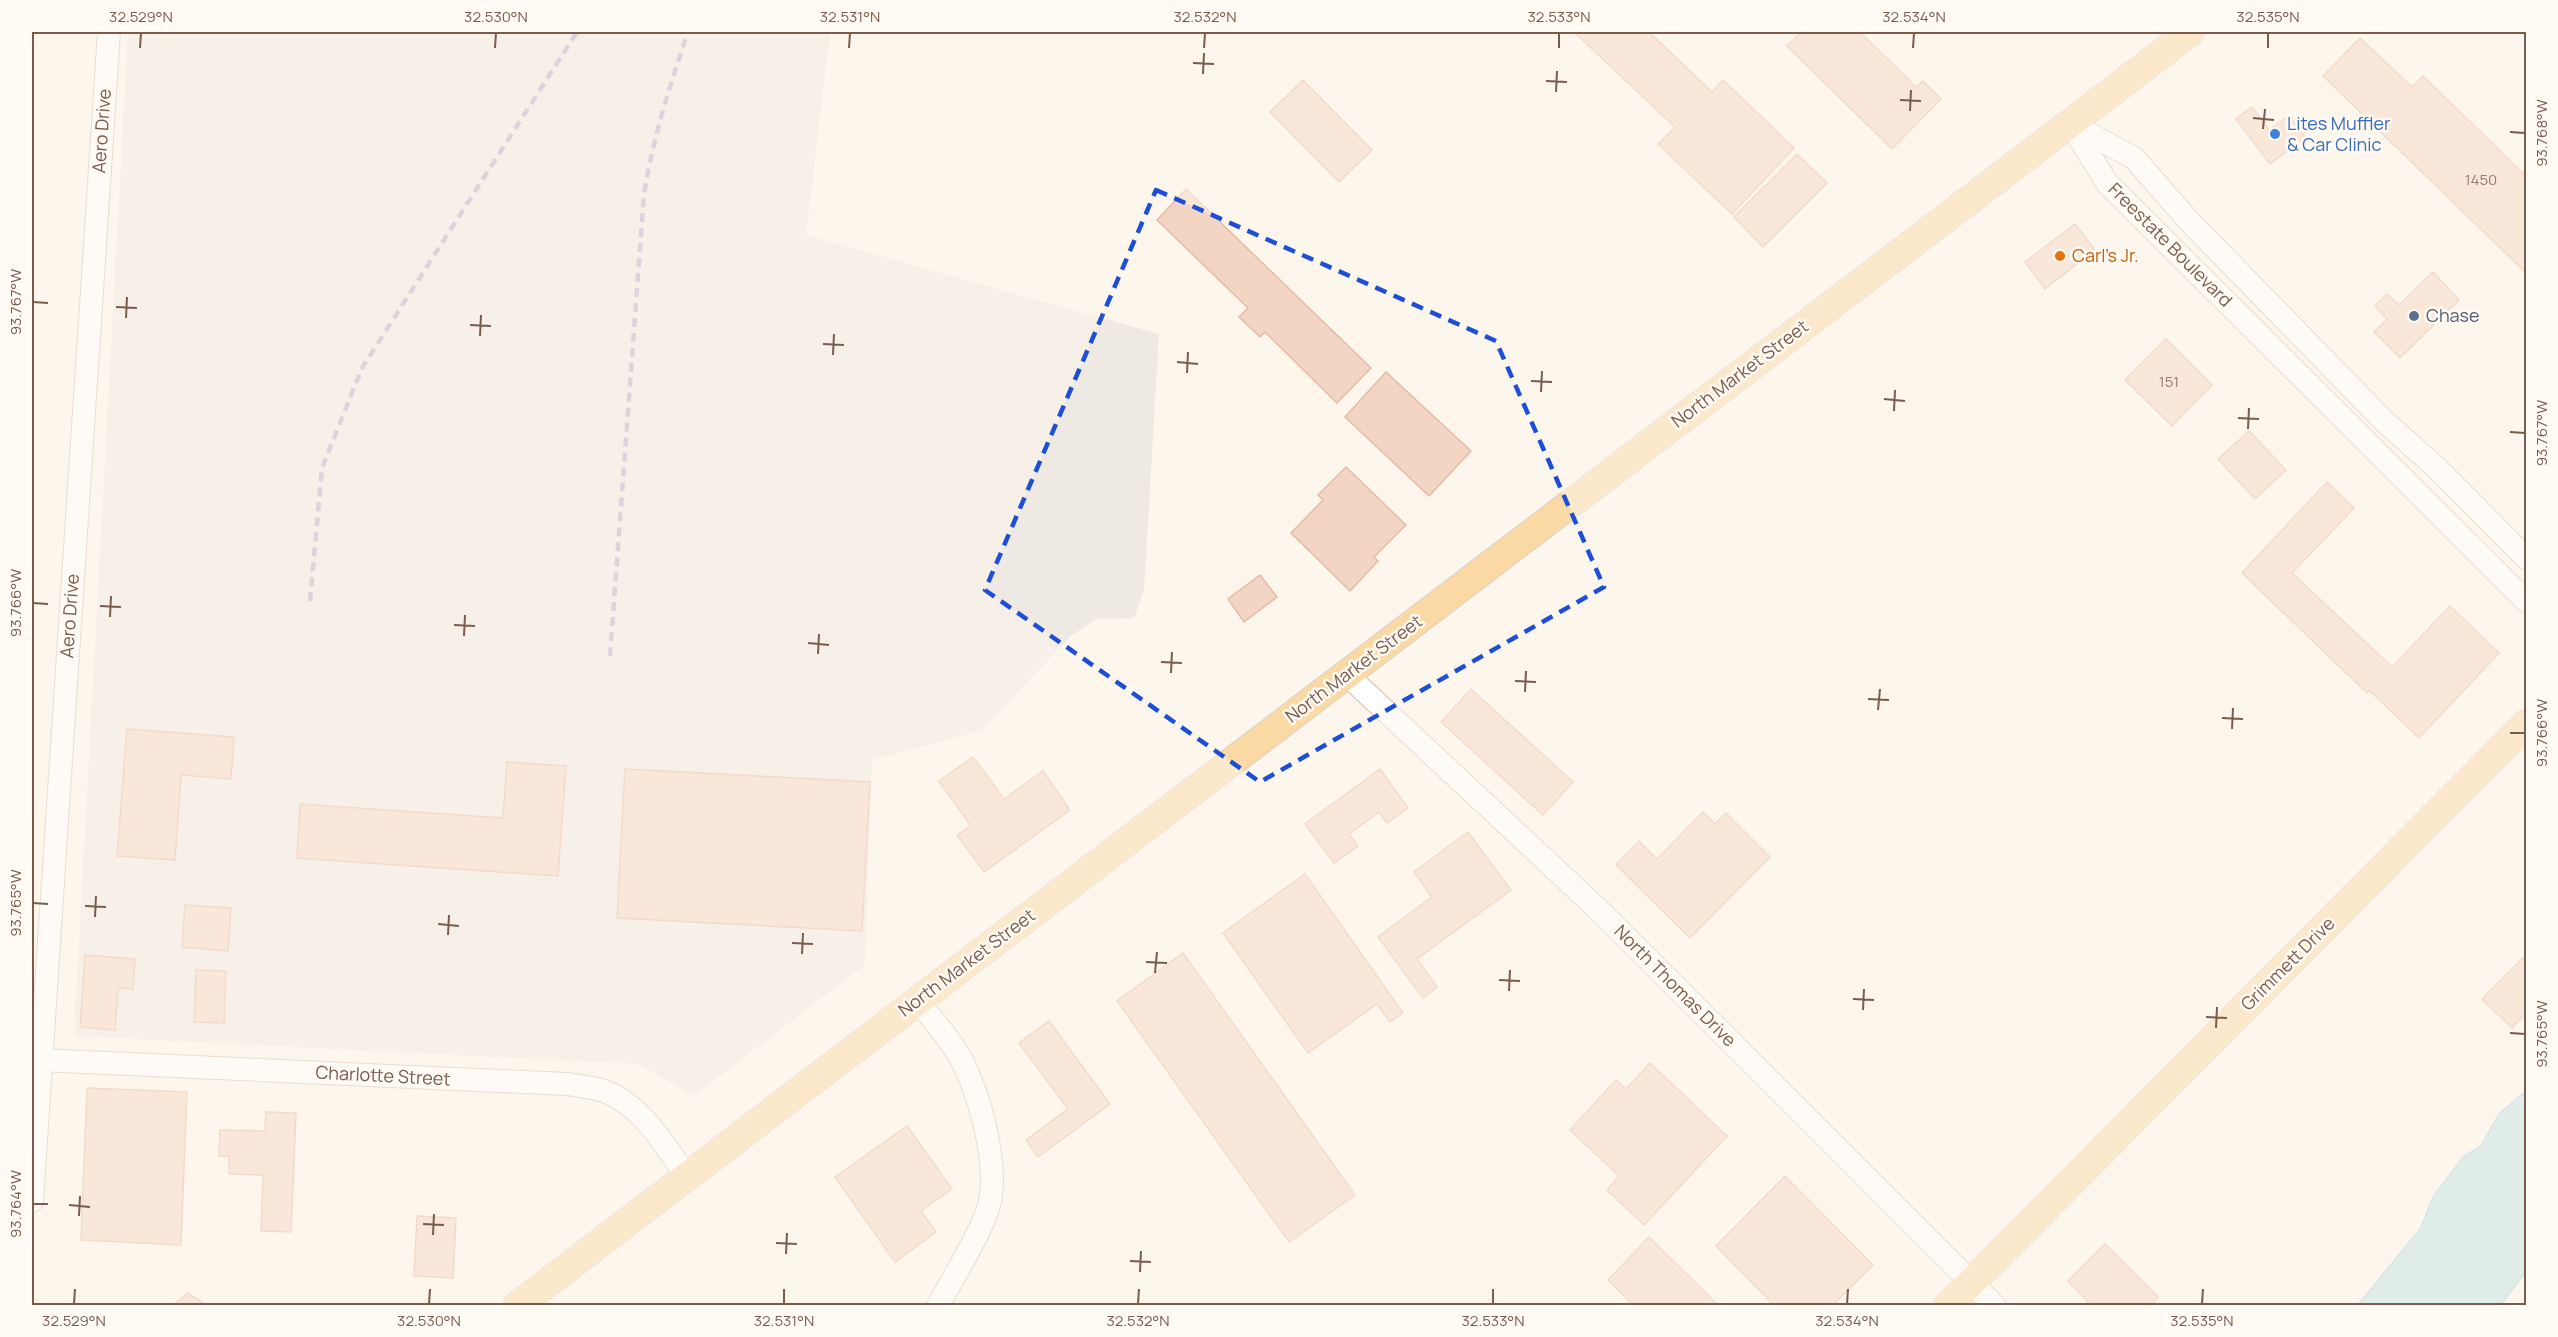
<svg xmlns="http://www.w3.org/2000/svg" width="2558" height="1337" viewBox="0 0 2558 1337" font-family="Manrope,sans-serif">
  <rect width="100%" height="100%" fill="#fdf6ec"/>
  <polygon fill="#efe9e4" points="128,32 830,32 806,235 1159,334 1144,591 1134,618 1097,619 1072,635 981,731 872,760 865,965 694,1096 638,1064 74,1036"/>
  <polygon fill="#bfe3e8" stroke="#a5d3da" stroke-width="1.5" points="2526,1091 2526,1271 2501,1305 2358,1305 2420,1229 2433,1197 2464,1156 2481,1146 2499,1114"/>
  <g fill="#f3d5c3" stroke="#e6bba3" stroke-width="1.5">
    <polygon points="1574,32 1649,32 1712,92 1723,80 1794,148 1732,214 1658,144 1675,127"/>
    <polygon points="1801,32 1860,32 1916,87 1923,81 1941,99 1892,149 1787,46"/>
    <polygon points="2360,38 2412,87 2423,76 2526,176 2526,273 2323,76"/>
    <polygon points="1303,80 1372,150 1339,182 1270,112"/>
    <polygon points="2252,107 2269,130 2289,116 2305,137 2270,164 2236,119"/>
    <polygon points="1797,154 1827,183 1763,247 1734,217"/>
    <polygon points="1186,189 1371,368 1337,403 1265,332 1260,337 1239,317 1248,308 1157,220"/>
    <polygon points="2075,224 2095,250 2045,289 2025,262"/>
    <polygon points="2433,272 2459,300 2400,358 2374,332 2387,319 2375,306 2387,294 2399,305"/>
    <polygon points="2166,339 2212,385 2172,426 2125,380"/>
    <polygon points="1386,372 1471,451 1429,496 1345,417"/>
    <polygon points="2249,431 2286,470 2255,499 2218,459"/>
    <polygon points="1346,467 1406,525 1374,557 1378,561 1350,591 1291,533 1323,500 1318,495"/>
    <polygon points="2327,482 2354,508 2292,573 2392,667 2450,606 2499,653 2419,738 2369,690 2367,693 2242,573"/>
    <polygon points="1260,575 1277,597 1244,622 1228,599"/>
    <polygon points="1471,689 1573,782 1543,815 1441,722"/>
    <polygon points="127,729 234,737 231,779 181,775 175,860 117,856"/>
    <polygon points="973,757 1004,799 1043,771 1070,810 984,872 957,835 971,826 939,781"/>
    <polygon points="507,762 566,766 558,876 297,858 300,804 503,818"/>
    <polygon points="625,769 870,782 862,931 617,918"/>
    <polygon points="1380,769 1408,808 1387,823 1379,812 1349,834 1358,846 1334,863 1305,824"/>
    <polygon points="1703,812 1715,824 1726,813 1770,857 1690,938 1616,865 1639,841 1657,859"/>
    <polygon points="1468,832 1511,890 1417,959 1437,987 1423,998 1378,937 1432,897 1414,872"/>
    <polygon points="1305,874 1403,1013 1390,1022 1377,1004 1308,1053 1223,933"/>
    <polygon points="185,905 231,908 228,951 182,947"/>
    <polygon points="1183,953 1355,1195 1289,1242 1117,1001"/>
    <polygon points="85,955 135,959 133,989 118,988 115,1030 80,1027"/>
    <polygon points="2526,955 2526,1013 2512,1028 2482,999"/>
    <polygon points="196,970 226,971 224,1023 194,1022"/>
    <polygon points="1049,1021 1110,1104 1038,1157 1026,1140 1068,1109 1019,1043"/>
    <polygon points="1650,1063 1727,1136 1644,1225 1607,1190 1619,1176 1570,1130 1616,1080 1626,1089"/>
    <polygon points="87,1088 187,1092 181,1245 81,1240"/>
    <polygon points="266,1112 296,1113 291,1232 261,1231 263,1175 229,1174 229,1156 219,1156 220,1130 265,1131"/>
    <polygon points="907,1126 952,1189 921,1211 936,1232 895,1262 835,1177"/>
    <polygon points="1785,1176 1873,1265 1832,1306 1775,1306 1716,1246"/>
    <polygon points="417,1216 456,1218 453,1278 414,1276"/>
    <polygon points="1649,1237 1719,1306 1634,1306 1608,1280"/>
    <polygon points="2105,1244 2158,1297 2150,1306 2092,1306 2068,1281"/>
    <polygon points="188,1293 208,1306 172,1306"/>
  </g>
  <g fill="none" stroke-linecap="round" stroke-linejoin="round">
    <defs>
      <g id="minor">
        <polyline points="2070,123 2107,183 2526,601"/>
        <polyline points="2071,124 2134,158 2188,220 2384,421 2437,468 2526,558"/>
        <polyline points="1347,675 1600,911 1995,1306"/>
        <path d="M918,1001C931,1018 946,1034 957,1052C979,1087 1002,1172 987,1212C975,1244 954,1275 938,1306"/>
        <path d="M40,1060L567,1084C579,1086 593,1087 604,1091C641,1104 665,1146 687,1177"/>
        <polyline points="32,1201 109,32"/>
      </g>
      <g id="major">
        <polyline points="517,1306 2190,32"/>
        <polyline points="1948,1306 2526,724"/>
      </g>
    </defs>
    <use href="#minor" stroke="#d1beb0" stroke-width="24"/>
    <use href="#major" stroke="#dad1cd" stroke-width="30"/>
    <use href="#minor" stroke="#fff" stroke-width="22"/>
    <use href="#major" stroke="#fbd9a5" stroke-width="28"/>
    <g stroke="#b9a8c9" stroke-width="4.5" stroke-dasharray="9 6" stroke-linecap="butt">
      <polyline points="310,601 322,468 362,368 577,32"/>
      <path d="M610,656L644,194C653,138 670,85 688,32"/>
    </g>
  </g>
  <path d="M0 0H2558V1337H0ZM1156,190L1496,341L1604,587L1260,782L985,590Z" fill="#fdf6ec" fill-opacity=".55" fill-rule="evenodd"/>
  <path fill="none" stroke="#1d4ed8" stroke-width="4.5" stroke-dasharray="12 8" stroke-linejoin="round" d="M1156,190L1496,341L1604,587L1260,782L985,590Z"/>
  <path fill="none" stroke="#7a5c4d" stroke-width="2" d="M140,48L141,33M495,48L496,33M849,48L850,33M1204,48L1205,33M1559,48V33M1913,48L1914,33M2268,48V33M1193,63L1214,64M1203,74L1204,53M1546,81L1567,82M1556,92L1557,71M1900,100L1921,101M1910,111L1911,90M2253,118L2274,120M2263,129L2265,109M2510,132L2525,133M33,302L48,303M116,307L137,308M126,318L127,297M470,325L491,326M480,336L481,315M823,344L844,345M833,355L834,334M1177,362L1198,364M1187,373L1188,352M1531,381L1552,382M1541,392L1542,371M1884,399L1905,401M1894,411L1895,390M2238,418L2259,419M2248,429L2249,408M2510,432L2525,433M33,603L48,604M100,606L121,607M110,617L111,596M454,625L475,626M464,636L465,615M808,643L829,645M818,654L819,634M1161,662L1182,663M1171,673L1172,652M1515,681L1536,682M1525,692L1526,671M1868,699L1889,700M1878,710L1880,689M2222,718L2243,719M2232,729L2233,708M2510,733H2525M33,903L48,904M85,906L106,907M95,917L96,896M438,924L459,926M448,935L449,915M792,943L813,944M802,954L803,933M1146,962L1167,963M1155,973L1157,952M1499,980L1520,981M1509,991L1510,970M1853,999L1874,1000M1863,1010L1864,989M2206,1017L2227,1018M2216,1028L2217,1007M2510,1033L2525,1034M33,1204H48M69,1205L90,1207M79,1216L80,1196M423,1224L444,1225M433,1235L434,1214M776,1243L797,1244M786,1254L787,1233M1130,1261L1151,1262M1140,1272L1141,1251M74,1304L75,1289M429,1304L430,1289M784,1304V1289M1138,1304L1139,1289M1493,1304V1289M1847,1304L1848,1289M2202,1304L2203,1289"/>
  <circle fill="#3f7fe0" stroke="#fffaf3" stroke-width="2" cx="2275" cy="134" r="6"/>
  <circle fill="#e8710a" stroke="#fffaf3" stroke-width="2" cx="2060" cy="256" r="6"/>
  <circle fill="#5c6f8a" stroke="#fffaf3" stroke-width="2" cx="2414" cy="316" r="6"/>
  <g text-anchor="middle" stroke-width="5" stroke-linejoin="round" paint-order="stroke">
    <g font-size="15" fill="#987a6a">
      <text x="2481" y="185">1450</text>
      <text x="2169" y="387">151</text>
    </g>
    <g font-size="18" fill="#366cbe" stroke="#fffaf3" text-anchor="start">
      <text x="2287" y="130">Lites Muffler<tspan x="2287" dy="21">&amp; Car Clinic</tspan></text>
    </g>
    <g font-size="18" fill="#7a5c4d" stroke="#fffaf3">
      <text transform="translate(102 131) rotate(-86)" y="6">Aero Drive</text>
      <text transform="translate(2170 245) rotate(45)" y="6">Freestate Boulevard</text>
      <text transform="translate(1740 374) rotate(-37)" y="6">North Market Street</text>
      <text transform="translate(70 616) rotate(-86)" y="6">Aero Drive</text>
      <text transform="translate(1354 669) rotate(-37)" y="6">North Market Street</text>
      <text transform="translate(967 963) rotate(-37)" y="6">North Market Street</text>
      <text transform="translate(2288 964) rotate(-45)" y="6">Grimmett Drive</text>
      <text transform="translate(1675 986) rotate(45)" y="6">North Thomas Drive</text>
      <text transform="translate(383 1076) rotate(3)" y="6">Charlotte Street</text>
    </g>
    <g font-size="18" fill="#c56008" stroke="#fffaf3" text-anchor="start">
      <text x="2072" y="262">Carl's Jr.</text>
    </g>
    <g font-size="18" fill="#4e5e75" stroke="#fffaf3" text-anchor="start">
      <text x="2426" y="322">Chase</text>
    </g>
  </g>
  <rect width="2558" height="1337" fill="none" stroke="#fffaf3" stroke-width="66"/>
  <rect x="33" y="33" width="2492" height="1271" fill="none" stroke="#7a5c4d" stroke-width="2"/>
  <g font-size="15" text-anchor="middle" fill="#7a5c4d">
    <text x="141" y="22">32.529°N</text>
    <text x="496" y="22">32.530°N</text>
    <text x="850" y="22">32.531°N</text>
    <text x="1205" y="22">32.532°N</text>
    <text x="1559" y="22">32.533°N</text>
    <text x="1914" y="22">32.534°N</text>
    <text x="2268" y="22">32.535°N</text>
    <text transform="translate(2542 133) rotate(-90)" y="5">93.768°W</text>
    <text transform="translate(16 302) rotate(-90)" y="5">93.767°W</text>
    <text transform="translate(2542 433) rotate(-90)" y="5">93.767°W</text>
    <text transform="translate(16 603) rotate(-90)" y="5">93.766°W</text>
    <text transform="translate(2542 733) rotate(-90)" y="5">93.766°W</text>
    <text transform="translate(16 903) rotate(-90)" y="5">93.765°W</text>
    <text transform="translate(2542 1034) rotate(-90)" y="5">93.765°W</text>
    <text transform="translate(16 1204) rotate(-90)" y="5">93.764°W</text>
    <text x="74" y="1326">32.529°N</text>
    <text x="429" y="1326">32.530°N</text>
    <text x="784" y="1326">32.531°N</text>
    <text x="1138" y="1326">32.532°N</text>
    <text x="1493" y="1326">32.533°N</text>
    <text x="1847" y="1326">32.534°N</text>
    <text x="2202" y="1326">32.535°N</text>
  </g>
</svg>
